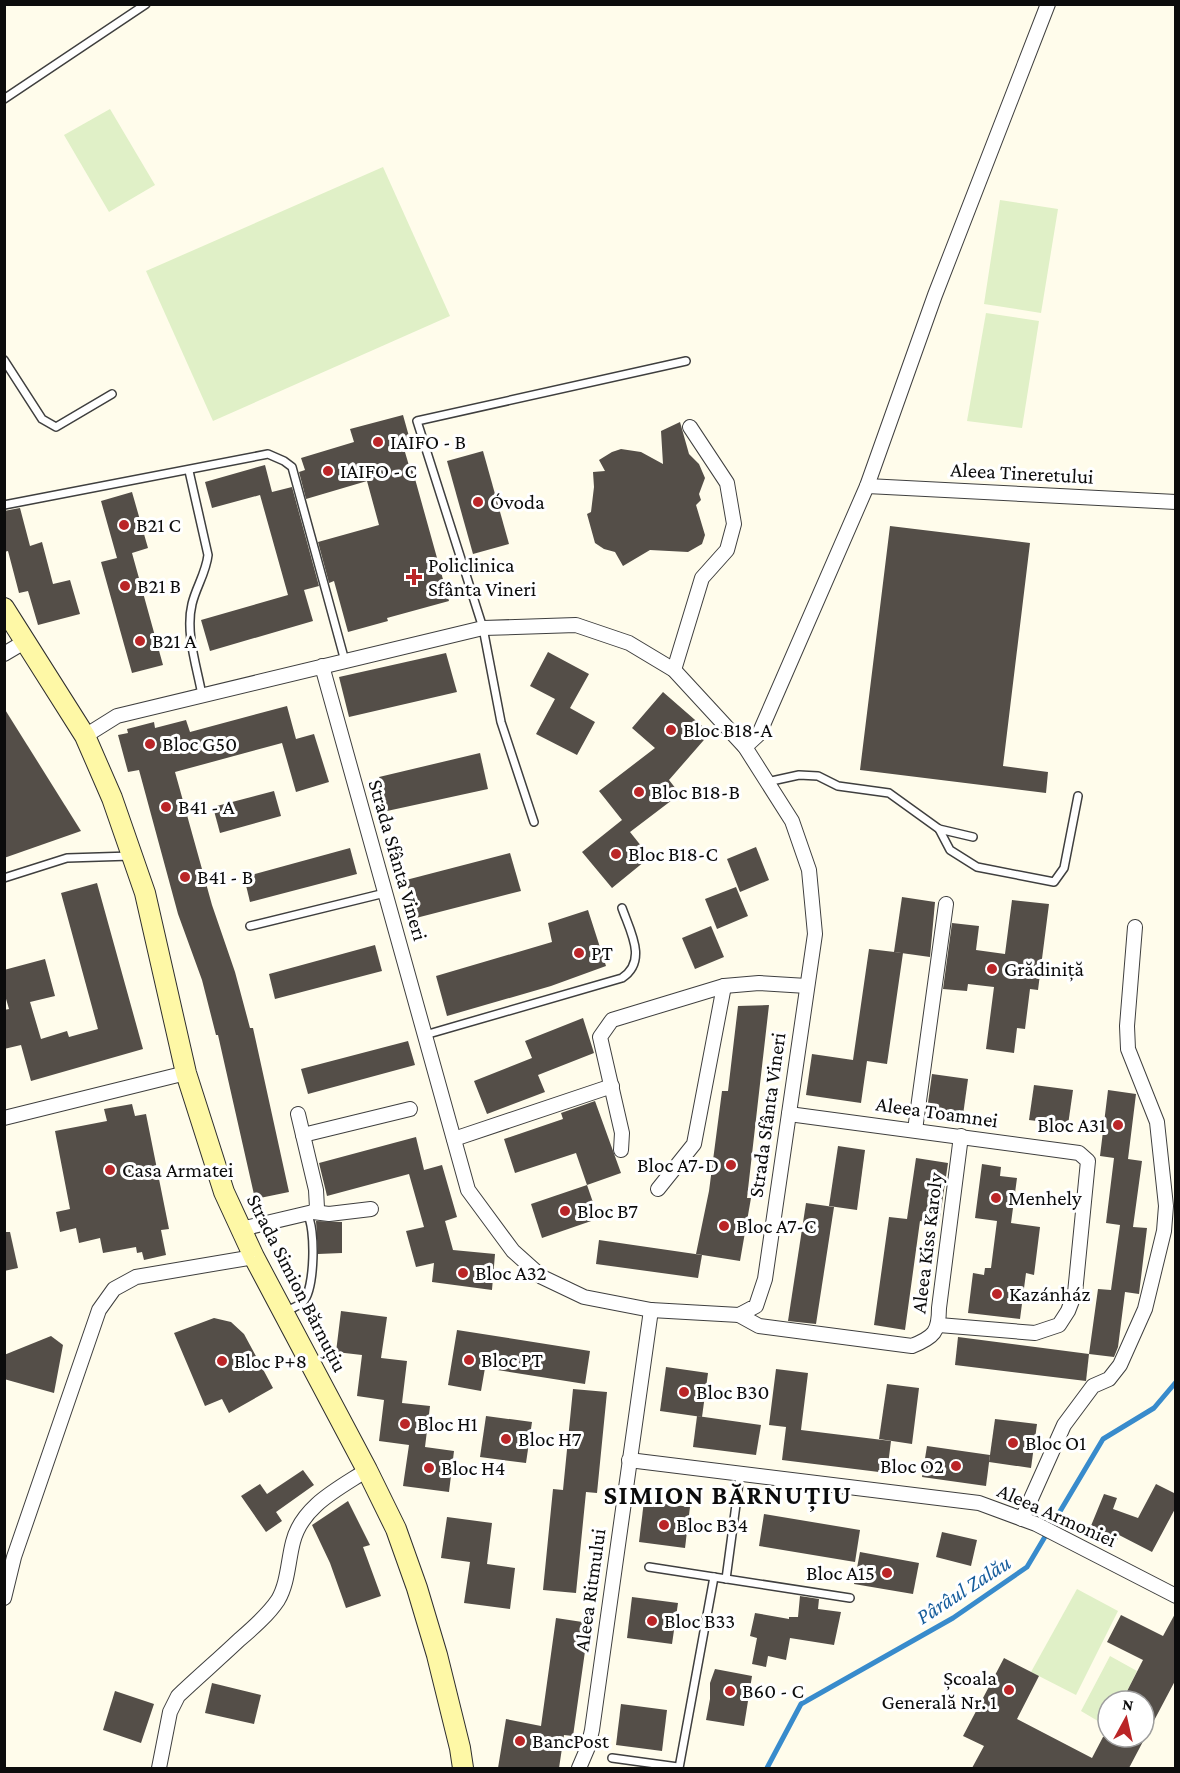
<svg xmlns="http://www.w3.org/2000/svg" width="1180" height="1773" viewBox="0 0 1180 1773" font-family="'Crimson Pro',serif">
  <rect width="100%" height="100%" fill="#fffceb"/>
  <g fill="#e0f0c7">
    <polygon points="110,109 155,185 109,212 64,135"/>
    <polygon points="383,167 450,316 213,421 146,271"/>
    <polygon points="1000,200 1058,209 1041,313 984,304"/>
    <polygon points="986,313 1039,321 1022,428 967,421"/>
    <polygon points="1077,1589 1118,1611 1076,1695 1031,1672"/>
    <polygon points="1110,1656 1137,1671 1122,1701 1108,1701 1108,1727 1081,1711"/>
  </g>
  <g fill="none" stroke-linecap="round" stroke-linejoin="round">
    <polyline stroke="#388bcc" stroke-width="5" points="767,1768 801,1704 953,1618 1027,1567 1103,1439 1154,1408 1176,1382"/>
  </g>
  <g fill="#544e48">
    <polygon points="403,415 410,440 402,442 410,469 412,468 449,601 387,618 388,621 348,632 334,581 329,583 318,542 379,525 367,481 306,499 299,472 305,470 301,458 354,442 350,429"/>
    <polygon points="680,422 689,454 699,464 705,478 699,494 701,500 696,505 705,535 702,544 688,552 650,550 623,566 615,552 604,549 595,543 587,514 591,512 594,487 593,472 605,471 599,460 612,452 621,449 641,452 663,464 661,431"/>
    <polygon points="483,451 509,544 473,554 447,461"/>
    <polygon points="265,465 272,492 292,487 319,586 304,590 313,621 210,651 201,620 288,595 260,495 212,508 205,482"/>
    <polygon points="132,492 148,548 132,553 163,665 132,673 101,562 117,558 101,501"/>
    <polygon points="20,508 30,546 42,542 53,584 70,580 80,614 38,625 28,591 19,593 8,551 4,552 4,511"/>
    <polygon points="890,526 1030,543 1003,766 1048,772 1046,793 860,770"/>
    <polygon points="548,652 589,674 570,708 595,722 577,755 536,734 555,699 530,686"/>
    <polygon points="446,653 457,692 349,717 339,677"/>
    <polygon points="663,692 710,733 669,780 680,794 630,832 650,857 612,888 582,852 622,820 599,791 655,748 632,728"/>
    <polygon points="287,706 296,739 314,734 329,782 296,792 282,743 175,772 212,905 235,972 250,1028 253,1028 289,1192 255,1199 218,1035 216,1035 202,980 178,914 139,770 128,772 118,735 128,733 127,729 154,722 155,728 186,720 190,732"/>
    <polygon points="4,708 81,831 4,858"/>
    <polygon points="480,753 488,789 387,811 379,777"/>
    <polygon points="274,791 281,816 220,833 213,807"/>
    <polygon points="756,847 769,880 740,892 727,859"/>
    <polygon points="350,848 357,874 250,902 244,877"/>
    <polygon points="510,853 521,891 416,918 406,880"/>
    <polygon points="97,883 143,1049 31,1081 21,1045 4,1049 4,1010 9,1009 4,992 4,970 45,959 55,996 30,1002 41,1039 67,1031 69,1037 98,1029 61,893"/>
    <polygon points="736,887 748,916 717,929 705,899"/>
    <polygon points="902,897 935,902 930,957 894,952"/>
    <polygon points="1012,900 1049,904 1038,990 1030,989 1025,1029 1017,1028 1014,1053 986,1049 994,987 968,984 967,991 943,989 952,923 979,926 976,950 1005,954"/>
    <polygon points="588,910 606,966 551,986 447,1016 436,976 552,942 548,923"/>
    <polygon points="711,926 724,957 695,969 682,938"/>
    <polygon points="375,945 382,971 275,999 269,974"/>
    <polygon points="869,949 903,953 887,1064 867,1061 861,1103 806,1095 812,1054 853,1060"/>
    <polygon points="769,1005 747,1198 751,1198 740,1261 696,1254 709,1191 722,1091 728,1091 738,1006"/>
    <polygon points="583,1018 594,1053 538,1075 545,1092 487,1114 474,1081 532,1058 525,1041"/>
    <polygon points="408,1041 415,1065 308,1094 301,1069"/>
    <polygon points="932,1074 968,1079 963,1115 927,1110"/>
    <polygon points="1034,1085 1073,1090 1068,1125 1029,1120"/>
    <polygon points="1108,1090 1136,1094 1128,1159 1142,1161 1133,1227 1147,1228 1139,1294 1125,1292 1118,1347 1114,1357 1089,1354 1098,1289 1111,1290 1120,1225 1106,1223 1114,1158 1100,1156"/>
    <polygon points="595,1101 621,1173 587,1185 576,1153 515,1173 504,1139 563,1119 561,1113"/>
    <polygon points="132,1104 135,1116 146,1114 169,1229 161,1230 166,1255 144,1260 142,1252 137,1253 136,1247 103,1253 100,1238 79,1243 76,1228 60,1232 56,1212 70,1209 55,1131 107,1121 104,1109"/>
    <polygon points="416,1137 424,1170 442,1165 457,1217 445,1221 453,1250 495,1254 492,1290 432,1282 434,1263 416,1267 406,1231 424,1227 409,1174 327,1196 319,1163"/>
    <polygon points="838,1146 865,1150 857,1210 829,1206"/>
    <polygon points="916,1158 948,1163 939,1224 920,1221 905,1330 874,1325 889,1217 907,1219"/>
    <polygon points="982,1164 1001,1167 1000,1176 1017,1178 1011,1223 1040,1227 1034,1275 1026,1273 1020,1319 968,1313 973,1273 984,1275 985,1268 991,1268 997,1221 975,1218"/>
    <polygon points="587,1185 597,1214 597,1219 542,1238 531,1204"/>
    <polygon points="806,1203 834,1207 816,1324 788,1321"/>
    <polygon points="316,1221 342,1222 342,1253 318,1254"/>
    <polygon points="4,1232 10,1232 18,1268 4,1271"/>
    <polygon points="599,1240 702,1255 698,1278 596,1264"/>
    <polygon points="341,1311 387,1317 381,1358 407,1361 402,1403 430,1406 425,1447 454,1451 449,1492 403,1486 409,1445 379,1441 384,1400 357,1396 362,1355 336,1352"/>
    <polygon points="214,1318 231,1322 244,1334 273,1388 229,1413 222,1399 205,1406 174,1333"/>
    <polygon points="457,1330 590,1351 585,1384 485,1368 481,1391 448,1385"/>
    <polygon points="51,1336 63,1345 54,1393 4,1379 4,1355"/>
    <polygon points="958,1337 1089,1354 1086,1381 955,1365"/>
    <polygon points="666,1367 708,1373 702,1417 660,1411"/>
    <polygon points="776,1369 808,1373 801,1430 891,1441 887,1473 782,1460 786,1427 769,1425"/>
    <polygon points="887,1384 919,1388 912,1444 879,1439"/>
    <polygon points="573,1389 607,1392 597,1493 586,1492 576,1593 543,1590 553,1489 563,1490"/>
    <polygon points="486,1416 532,1422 526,1463 480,1457"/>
    <polygon points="697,1416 761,1425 756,1455 693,1447"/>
    <polygon points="995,1419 1037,1424 1031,1468 989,1462"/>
    <polygon points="927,1446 990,1455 986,1486 922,1477"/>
    <polygon points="303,1470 314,1485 276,1512 282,1521 266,1532 241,1496 260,1484 267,1494"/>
    <polygon points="1156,1484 1176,1494 1176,1507 1152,1552 1119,1535 1117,1540 1107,1536 1104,1544 1086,1538 1104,1494 1117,1498 1113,1509 1138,1518"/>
    <polygon points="348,1501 370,1545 363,1547 381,1596 346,1608 330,1563 312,1525"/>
    <polygon points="644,1501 690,1507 685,1548 639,1542"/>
    <polygon points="764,1514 860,1530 855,1562 759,1546"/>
    <polygon points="447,1517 492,1523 487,1564 515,1568 510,1609 464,1603 470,1562 441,1558"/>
    <polygon points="942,1532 977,1540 971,1566 936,1557"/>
    <polygon points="860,1552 919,1563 913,1594 854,1584"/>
    <polygon points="800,1596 819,1599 818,1609 841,1612 834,1645 790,1638 786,1660 768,1656 766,1667 752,1664 757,1638 750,1636 755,1613 789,1619 789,1617 798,1617"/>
    <polygon points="632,1597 678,1603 672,1644 627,1638"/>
    <polygon points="1176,1612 1176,1679 1129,1768 972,1768 984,1746 963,1736 1004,1658 1039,1676 1017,1719 1092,1758 1103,1737 1144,1737 1144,1701 1122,1701 1143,1660 1107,1642 1121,1615 1163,1636"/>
    <polygon points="556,1618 589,1623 573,1736 564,1735 559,1768 498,1768 506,1719 541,1726"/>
    <polygon points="715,1669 752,1676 744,1726 706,1720 710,1699 710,1683"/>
    <polygon points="212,1683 261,1695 254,1724 205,1713"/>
    <polygon points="115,1691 154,1704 141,1743 103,1730"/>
    <polygon points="621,1704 667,1710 662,1751 616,1745"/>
  </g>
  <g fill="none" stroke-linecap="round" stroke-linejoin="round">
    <defs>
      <g id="lane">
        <polyline points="4,99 146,4"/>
        <polyline points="4,360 42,419 56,427 112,394"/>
        <path d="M189,471L208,555C206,573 196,587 192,604C185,633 197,667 202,695"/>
        <polyline points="4,505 268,454 284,461 292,467 345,661"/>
        <polyline points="767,782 799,775 818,776 838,786 889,793 939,829 973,837"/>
        <polyline points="534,822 501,722 483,628 417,421 686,361"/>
        <polyline points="939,829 950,850 977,867 1054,882 1064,868 1078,796"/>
        <polyline points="4,878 67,858 131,856"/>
        <polyline points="250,926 385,893"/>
        <path d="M425,1035L622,978C648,961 630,931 622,908"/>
        <path d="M286,1311C290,1309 299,1306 303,1302C315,1289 316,1227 307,1214"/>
        <polyline points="649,1567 850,1598"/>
        <polyline points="726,1579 740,1475"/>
        <polyline points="612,1758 678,1767"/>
        <polyline points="679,1768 714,1577"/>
      </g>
      <g id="street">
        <polyline points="867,486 1176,502"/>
        <polyline points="4,654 26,641"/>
        <polyline points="674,670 702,578 727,550 734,524 727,483 690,427"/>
        <polyline points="85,736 117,716 483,628 576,625 629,643 674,670 745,747 792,821 809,870 815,934 765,1279 756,1306 739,1315 651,1310 584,1297 542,1277 513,1251 468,1190 322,666"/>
        <polyline points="745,747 759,734 867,486 935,295 1048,4"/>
        <polyline points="789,1114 1079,1153 1088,1161 1075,1293 1068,1311 1059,1325 1035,1333 939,1325"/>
        <polyline points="4,1118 186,1073"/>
        <polyline points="915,1130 946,904"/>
        <polyline points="303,1135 410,1109"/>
        <polyline points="454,1139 612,1086"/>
        <polyline points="621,1150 622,1133 600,1037 612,1020 724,986 759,983 807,986"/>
        <polyline points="658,1189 694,1144 724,986"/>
        <polyline points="313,1212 329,1214 371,1209"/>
        <polyline points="241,1229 313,1212 317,1208 316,1190 298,1114"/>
        <path d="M739,1315L759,1326L912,1346C934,1337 939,1332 939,1308L961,1136"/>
        <polyline points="629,1460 979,1503 1036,1524 1176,1596"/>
        <polyline points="1022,1519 1064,1425 1093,1386 1109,1379 1120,1365 1145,1309 1164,1231 1166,1206 1157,1122 1128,1049 1127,1026 1135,927"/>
        <polyline points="4,1598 14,1557 99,1310 114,1289 136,1277 254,1257"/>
        <path d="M159,1768L170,1712L178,1696C198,1677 219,1659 239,1640C253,1628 268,1615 278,1600C288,1583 288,1561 293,1542C302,1506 338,1489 367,1470"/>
        <polyline points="579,1768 588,1747 592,1730 651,1310"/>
      </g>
      <polyline id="secondary" points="4,608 85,736 112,798 145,893 186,1073 224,1192 254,1257 367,1470 396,1529 417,1588 437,1655 460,1748 463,1768"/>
    </defs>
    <use href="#lane" stroke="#3f3f3f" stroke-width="10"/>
    <use href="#street" stroke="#3f3f3f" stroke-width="16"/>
    <use href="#secondary" stroke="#2e2e2e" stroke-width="22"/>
    <use href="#lane" stroke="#fff" stroke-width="7"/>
    <use href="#street" stroke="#fff" stroke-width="14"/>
    <use href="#secondary" stroke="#fef8a6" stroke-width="20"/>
  </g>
  <g fill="#ba2527" stroke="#fff" stroke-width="2">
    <circle cx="378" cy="442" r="6"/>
    <circle cx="328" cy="471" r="6"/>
    <circle cx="478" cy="502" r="6"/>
    <circle cx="124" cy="525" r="6"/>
    <path d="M411 568h6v6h6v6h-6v6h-6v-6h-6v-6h6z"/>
    <circle cx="125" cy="586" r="6"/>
    <circle cx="140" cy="641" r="6"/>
    <circle cx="671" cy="730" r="6"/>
    <circle cx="150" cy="744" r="6"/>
    <circle cx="639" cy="792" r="6"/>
    <circle cx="166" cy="807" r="6"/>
    <circle cx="616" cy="854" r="6"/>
    <circle cx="185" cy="877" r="6"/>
    <circle cx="579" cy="953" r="6"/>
    <circle cx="992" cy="969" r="6"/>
    <circle cx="1118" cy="1125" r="6"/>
    <circle cx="731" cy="1165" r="6"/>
    <circle cx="110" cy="1170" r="6"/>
    <circle cx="996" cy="1198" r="6"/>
    <circle cx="565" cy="1211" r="6"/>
    <circle cx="724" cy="1226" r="6"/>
    <circle cx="463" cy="1273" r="6"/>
    <circle cx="997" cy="1294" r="6"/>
    <circle cx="469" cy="1360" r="6"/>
    <circle cx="222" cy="1361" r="6"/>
    <circle cx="684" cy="1392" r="6"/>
    <circle cx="405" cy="1424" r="6"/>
    <circle cx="506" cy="1439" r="6"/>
    <circle cx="1013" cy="1443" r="6"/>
    <circle cx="956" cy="1466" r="6"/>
    <circle cx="429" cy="1468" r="6"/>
    <circle cx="664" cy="1525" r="6"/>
    <circle cx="887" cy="1573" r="6"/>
    <circle cx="652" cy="1621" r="6"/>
    <circle cx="1009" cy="1690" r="6"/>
    <circle cx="730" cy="1691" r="6"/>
    <circle cx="520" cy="1741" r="6"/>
  </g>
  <g text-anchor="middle" stroke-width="6" stroke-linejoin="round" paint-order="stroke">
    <g font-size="21" fill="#0c0c0c" stroke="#fff" text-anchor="start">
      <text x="390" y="449">IAIFO - B</text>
      <text x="340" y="478">IAIFO - C</text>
      <text x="490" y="509">Óvoda</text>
      <text x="136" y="532">B21 C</text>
      <text x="428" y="572">Policlinica<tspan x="428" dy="24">Sfânta Vineri</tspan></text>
      <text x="137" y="593">B21 B</text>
      <text x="152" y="648">B21 A</text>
      <text x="683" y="737">Bloc B18-A</text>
      <text x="162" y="751">Bloc G50</text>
      <text x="651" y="799">Bloc B18-B</text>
      <text x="178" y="814">B41 - A</text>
      <text x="628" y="861">Bloc B18-C</text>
      <text x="197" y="884">B41 - B</text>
      <text x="591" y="960">PT</text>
      <text x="1004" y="976">Grădiniță</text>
      <text x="1106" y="1132" text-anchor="end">Bloc A31</text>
      <text x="719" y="1172" text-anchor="end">Bloc A7-D</text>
      <text x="122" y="1177">Casa Armatei</text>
      <text x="1008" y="1205">Menhely</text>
      <text x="577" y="1218">Bloc B7</text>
      <text x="736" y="1233">Bloc A7-C</text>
      <text x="475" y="1280">Bloc A32</text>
      <text x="1009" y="1301">Kazánház</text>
      <text x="481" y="1367">Bloc PT</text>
      <text x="234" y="1368">Bloc P+8</text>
      <text x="696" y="1399">Bloc B30</text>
      <text x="417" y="1431">Bloc H1</text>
      <text x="518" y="1446">Bloc H7</text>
      <text x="1025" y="1450">Bloc O1</text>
      <text x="944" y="1473" text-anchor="end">Bloc O2</text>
      <text x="441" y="1475">Bloc H4</text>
      <text x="676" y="1532">Bloc B34</text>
      <text x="875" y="1580" text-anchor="end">Bloc A15</text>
      <text x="664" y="1628">Bloc B33</text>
      <text x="997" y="1685" text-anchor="end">Școala<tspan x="997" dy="24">Generală Nr. 1</tspan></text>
      <text x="742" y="1698">B60 - C</text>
      <text x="532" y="1748">BancPost</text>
    </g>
    <g font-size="21" fill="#0c0c0c" stroke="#fff">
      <text transform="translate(1022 473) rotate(3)" y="7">Aleea Tineretului</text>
      <text transform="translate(398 860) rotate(74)" y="7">Strada Sfânta Vineri</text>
      <text transform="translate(937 1112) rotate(8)" y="7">Aleea Toamnei</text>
      <text transform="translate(767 1115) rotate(-82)" y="7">Strada Sfânta Vineri</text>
      <text transform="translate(927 1243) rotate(-83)" y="7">Aleea Kiss Karoly</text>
      <text transform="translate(297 1283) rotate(63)" y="7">Strada Simion Bărnuțiu</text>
      <text transform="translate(1057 1515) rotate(24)" y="7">Aleea Armoniei</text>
      <text transform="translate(590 1590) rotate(-82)" y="7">Aleea Ritmului</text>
    </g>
    <g font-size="22" font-style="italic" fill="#175d9c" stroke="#fff">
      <text transform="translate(963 1589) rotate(-33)" y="8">Pârâul Zalău</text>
    </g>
    <g font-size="27" font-weight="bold" letter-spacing="1.5" fill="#0c0c0c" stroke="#fff">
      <text x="728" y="1504">SIMION BĂRNUȚIU</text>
    </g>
  </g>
  <rect width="1180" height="1773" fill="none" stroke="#0c0c0c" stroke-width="12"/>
  <g transform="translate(1126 1719) rotate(8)"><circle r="28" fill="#ffffff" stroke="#9e9e9e" stroke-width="1.5"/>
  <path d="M0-4.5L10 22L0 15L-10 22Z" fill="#ba2527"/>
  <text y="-9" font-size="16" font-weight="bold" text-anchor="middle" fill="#0c0c0c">N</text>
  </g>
</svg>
